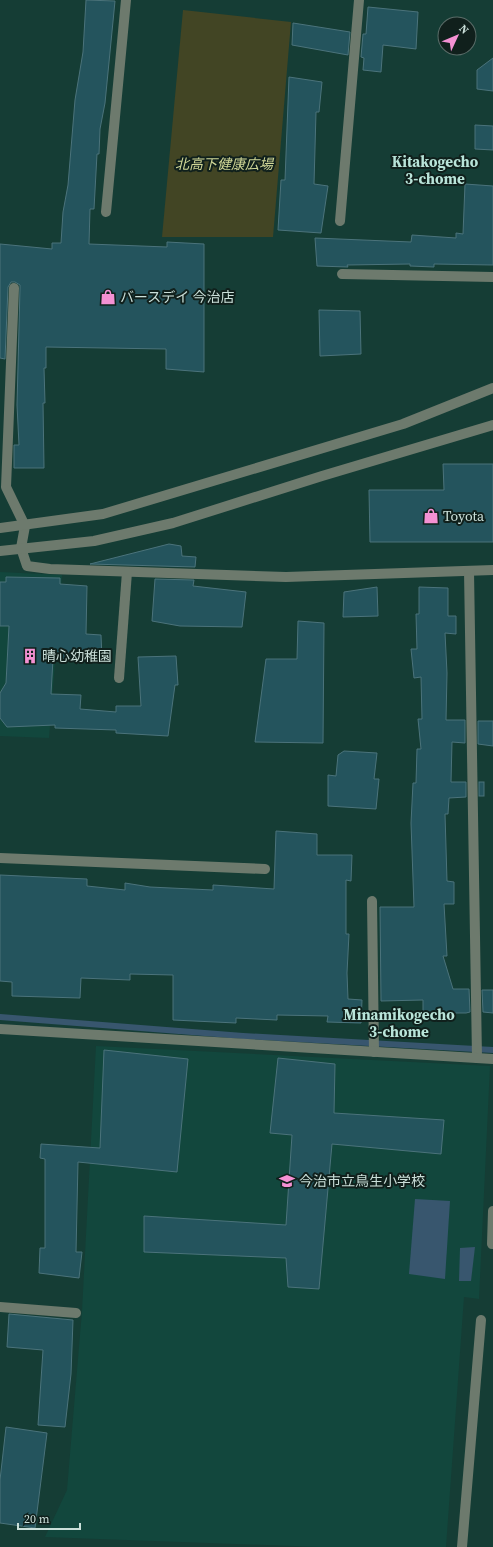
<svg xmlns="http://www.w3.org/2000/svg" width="493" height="1547" viewBox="0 0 493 1547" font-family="'Source Serif 4','Noto Sans JP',serif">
  <rect width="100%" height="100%" fill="#153d35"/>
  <g fill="#12473d">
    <polygon points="0,572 62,575 49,738 0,736"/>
    <polygon points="96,1046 490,1066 479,1299 464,1297 446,1547 320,1547 45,1537 67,1490 82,1311"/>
  </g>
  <polygon fill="#424524" points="183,10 291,22 273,237 162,237"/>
  <g fill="#38566e">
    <polygon points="415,1199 450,1201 445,1279 409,1274"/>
    <polygon points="475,1247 471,1281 459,1281 460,1248"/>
  </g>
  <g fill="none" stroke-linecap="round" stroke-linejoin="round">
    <polyline stroke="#38566e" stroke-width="6" points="0,1017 243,1036 493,1050"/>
  </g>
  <g fill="#24545d" stroke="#4b737b">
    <polygon points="86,0 115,1 105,103 100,129 99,154 97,154 94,209 90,209 89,244 167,247 167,242 204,244 204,372 166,369 166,349 46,347 46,368 44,368 45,403 43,403 44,468 14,468 14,445 19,445 17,405 20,288 20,285 15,282 11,282 8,287 5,359 0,358 0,244 52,249 52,243 61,243 63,212 68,185 75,100 83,52"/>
    <polygon points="368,7 418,12 416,49 383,45 381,72 363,70 364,58 361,57 363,34 366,34"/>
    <polygon points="293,23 350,32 348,55 292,45"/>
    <polygon points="493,58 493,91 477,89 477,70"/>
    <polygon points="289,77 322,82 319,112 316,112 314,184 328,186 321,233 278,230 281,180 285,180"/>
    <polygon points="475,125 493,126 493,150 475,149"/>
    <polygon points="465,184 493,186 493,265 434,264 434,267 410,266 410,264 347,265 348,267 317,266 315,238 411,242 412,235 456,238 456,233 463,234"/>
    <polygon points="319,310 360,311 361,354 320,356"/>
    <polygon points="443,464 493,464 493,542 370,542 369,490 444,490"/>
    <polygon points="169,544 181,546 182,556 196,557 195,567 90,564"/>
    <polygon points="6,577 60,578 60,584 87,586 86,634 101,635 102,659 53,659 51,694 81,695 80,709 116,712 116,706 141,706 138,657 176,656 178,685 175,685 168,736 116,733 116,730 55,728 55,725 7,727 0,718 0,693 6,683 9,626 0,626 0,582 6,582"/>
    <polygon points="155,579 194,580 193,586 246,592 242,627 180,626 152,621"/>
    <polygon points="377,587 378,616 343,617 344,592"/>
    <polygon points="419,587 448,588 448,616 456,616 456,634 445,633 447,673 446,720 465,720 465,743 452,742 451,782 466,782 466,797 449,798 448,814 445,814 447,881 454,882 454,904 444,904 447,956 443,956 453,989 469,989 470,1012 466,1013 423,1013 423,1000 381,1001 380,907 414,907 411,823 413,783 416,783 417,749 421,749 418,719 422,719 421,677 414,678 411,649 417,649 416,614 419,614"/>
    <polygon points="298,621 324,623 323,743 255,742 266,659 297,659"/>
    <polygon points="478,721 493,721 493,746 478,744"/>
    <polygon points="344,751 377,753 374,779 379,779 376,809 328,806 328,775 336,776 338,755"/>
    <rect x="479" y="782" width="5" height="14"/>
    <polygon points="276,831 317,834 317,855 352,855 351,881 346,880 346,934 349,934 347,973 348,999 362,1000 361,1023 327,1022 328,1016 277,1015 277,1020 236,1018 236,1023 173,1020 173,975 130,974 130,980 81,978 80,998 12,996 12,982 0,981 0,875 87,879 87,886 125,890 125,883 150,887 213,890 213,885 274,889"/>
    <polygon points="482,990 493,990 493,1013 483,1012"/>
    <polygon points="104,1050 188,1059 177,1172 78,1162 76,1252 82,1252 79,1278 39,1273 40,1248 45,1248 45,1159 40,1158 41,1144 100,1148"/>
    <polygon points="278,1058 335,1064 334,1113 444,1120 441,1154 332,1144 319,1289 288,1287 286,1258 144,1252 144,1216 286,1225 292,1135 270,1133"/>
    <polygon points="9,1314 73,1320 71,1374 65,1427 38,1425 43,1350 7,1347"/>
    <polygon points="6,1427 47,1433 35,1528 0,1523 0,1480"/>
  </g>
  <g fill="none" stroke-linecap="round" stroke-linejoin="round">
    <g stroke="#6d7a6d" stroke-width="10">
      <polyline points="106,212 126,0"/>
      <polyline points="340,221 359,0"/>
      <polyline points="342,274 493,277"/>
      <polyline points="14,288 6,487 25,526 21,548 27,566 50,569 286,577 493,570"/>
      <polyline points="0,528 103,514 403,424 493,388"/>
      <polyline points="0,551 94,541 173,523 322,476 493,425"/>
      <polyline points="469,571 477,1058"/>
      <polyline points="119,678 127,572"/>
      <polyline points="0,858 265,869"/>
      <polyline points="372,901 374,1052"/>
      <polyline points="0,1029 493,1059"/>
      <polyline points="492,1244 493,1211"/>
      <polyline points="0,1307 76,1313"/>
      <polyline points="462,1547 481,1320"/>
    </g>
  </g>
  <defs>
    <symbol id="shop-bare" viewBox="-9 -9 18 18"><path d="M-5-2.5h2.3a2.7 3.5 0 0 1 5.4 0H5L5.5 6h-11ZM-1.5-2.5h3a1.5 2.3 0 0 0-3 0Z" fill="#f491d3" stroke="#10201c" stroke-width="2.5" paint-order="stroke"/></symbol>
    <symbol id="building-bare" viewBox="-9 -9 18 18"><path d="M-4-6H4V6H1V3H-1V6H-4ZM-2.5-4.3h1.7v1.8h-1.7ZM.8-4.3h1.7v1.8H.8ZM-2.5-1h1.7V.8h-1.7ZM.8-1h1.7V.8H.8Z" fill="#f491d3" stroke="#10201c" stroke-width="2.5" paint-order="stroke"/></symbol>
    <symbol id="school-bare" viewBox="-9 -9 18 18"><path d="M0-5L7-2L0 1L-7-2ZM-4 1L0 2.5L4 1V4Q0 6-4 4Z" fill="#f491d3" stroke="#10201c" stroke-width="2.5" paint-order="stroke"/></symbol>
  </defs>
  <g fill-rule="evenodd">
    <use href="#shop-bare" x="97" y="286" width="22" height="22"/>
    <use href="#shop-bare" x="420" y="505" width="22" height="22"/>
    <use href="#building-bare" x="19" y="645" width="22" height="22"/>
    <use href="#school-bare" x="276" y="1170" width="22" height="22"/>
  </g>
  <g text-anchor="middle" stroke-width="4" stroke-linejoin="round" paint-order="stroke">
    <g font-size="14" font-style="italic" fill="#cfd696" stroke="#10201c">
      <text x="224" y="169">北高下健康広場</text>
    </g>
    <g font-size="14" fill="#cadfd9" stroke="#10201c" text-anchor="start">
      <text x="120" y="302">バースデイ 今治店</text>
      <text x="443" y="521">Toyota</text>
      <text x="42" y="661">晴心幼稚園</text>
      <text x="299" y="1186">今治市立鳥生小学校</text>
    </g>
    <g font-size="15" font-weight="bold" fill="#b9e4d9" stroke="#10201c">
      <text x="435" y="167">Kitakogecho<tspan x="435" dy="17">3-chome</tspan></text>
      <text x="399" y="1020">Minamikogecho<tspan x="399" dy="17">3-chome</tspan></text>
    </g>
  </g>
  <g transform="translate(457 36) rotate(46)"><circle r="19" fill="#10201c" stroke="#5a6c68"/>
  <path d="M0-3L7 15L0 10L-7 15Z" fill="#f491d3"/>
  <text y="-6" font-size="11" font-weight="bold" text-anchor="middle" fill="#cadfd9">N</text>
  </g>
  <path d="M18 1523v6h62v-6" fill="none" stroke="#cadfd9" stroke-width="2"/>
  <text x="24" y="1523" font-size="12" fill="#cadfd9" stroke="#10201c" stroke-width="3" paint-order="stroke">20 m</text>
</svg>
